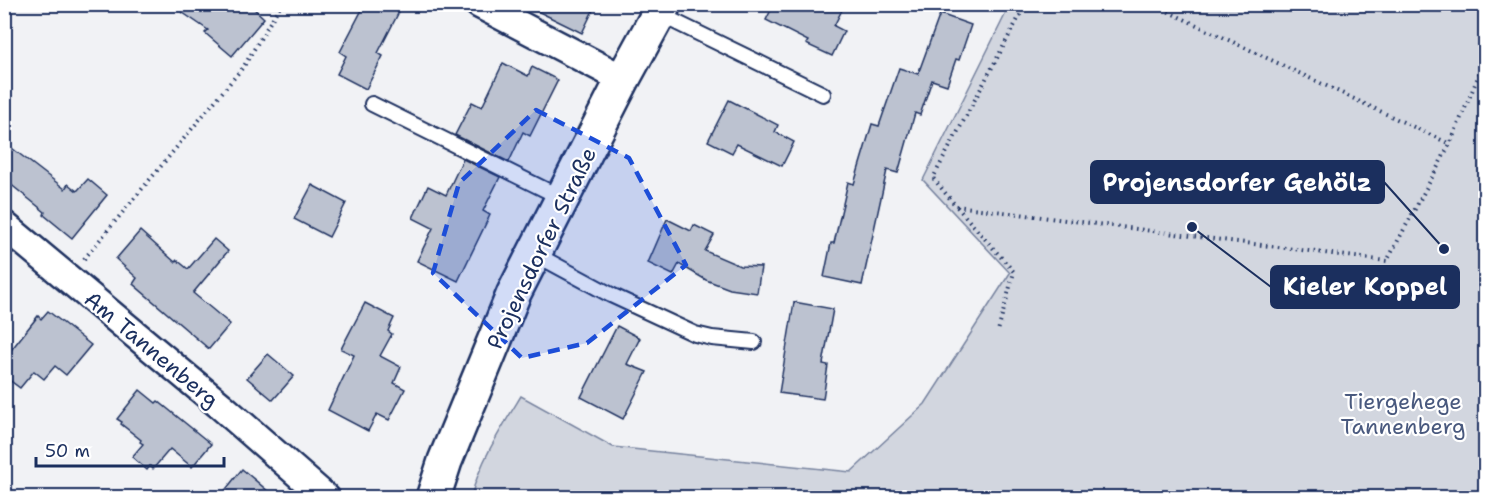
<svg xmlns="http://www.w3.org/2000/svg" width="1490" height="502" viewBox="0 0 1490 502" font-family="'Shantell Sans',sans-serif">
  <rect width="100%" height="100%" fill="#f1f2f5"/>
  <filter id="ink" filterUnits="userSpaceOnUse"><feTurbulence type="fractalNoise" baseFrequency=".0167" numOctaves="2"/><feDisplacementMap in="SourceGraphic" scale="12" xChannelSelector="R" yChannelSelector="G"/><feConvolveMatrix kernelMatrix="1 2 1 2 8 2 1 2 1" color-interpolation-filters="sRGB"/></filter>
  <g filter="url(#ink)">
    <path fill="#d2d6df" stroke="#76829e" stroke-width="1.5" d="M1010,5H1485V497H471C480,461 502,427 521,396L613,447L851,472L925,404L1010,273L923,180Z"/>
    <g fill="#bcc2d0" stroke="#1b2f5e" stroke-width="1.5">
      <polygon points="170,4 249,4 264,18 232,56 205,33 208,30"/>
      <polygon points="365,4 403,4 378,53 383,56 366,89 337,74 346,56 340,52"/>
      <polygon points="523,4 596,4 582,33"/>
      <polygon points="774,4 845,4 834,26 844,31 832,56 806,44 808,41 766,20"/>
      <polygon points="940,14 971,25 959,60 956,59 947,85 932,80 920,115 915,113 898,173 887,170 862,285 824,277 831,243 834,243 848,182 854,184 872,124 879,126 899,68 918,74"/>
      <polygon points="503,63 528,76 532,67 558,80 530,136 523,132 509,162 455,135 472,102 482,107"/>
      <polygon points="729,100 778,125 775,132 794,142 782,166 737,144 732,153 708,141"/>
      <polygon points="4,142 65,189 68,184 77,191 88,179 107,195 72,238 44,215 45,212 4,179"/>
      <polygon points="463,159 500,177 483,211 490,215 458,281 417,261 433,228 413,218 428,186 446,195"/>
      <polygon points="312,185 346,203 329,237 294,219"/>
      <polygon points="667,219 691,231 694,225 714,235 705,251 740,266 761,267 757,293 730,289 706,280 679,264 673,275 648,263"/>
      <polygon points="140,231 175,262 177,260 188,269 214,239 228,251 193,293 230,324 209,349 133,284 137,278 116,259"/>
      <polygon points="794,302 833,309 823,364 828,365 823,399 779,393"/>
      <polygon points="365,303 394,318 388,331 392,334 380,356 401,367 394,383 405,389 389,420 377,414 368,431 328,410 354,355 341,349"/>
      <polygon points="48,311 91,345 66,375 55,366 44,379 34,371 20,388 4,376 4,359 38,316 41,319"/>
      <polygon points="617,326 640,338 627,364 647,372 623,419 581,397"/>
      <polygon points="268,354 294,376 273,400 247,378"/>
      <polygon points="140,390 156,403 158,401 211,444 192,467 170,449 153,469 150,466 147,470 132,457 143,444 140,442 141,440 121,424 122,422 117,419"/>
      <polygon points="242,469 276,498 219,498"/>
    </g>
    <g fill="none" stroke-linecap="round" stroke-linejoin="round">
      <defs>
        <g id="service">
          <polyline points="659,14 823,94"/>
          <polyline points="372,104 562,198"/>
          <polyline points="535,254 611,295 695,334 712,338 754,342"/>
        </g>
        <g id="minor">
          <polyline points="479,4 623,79"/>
          <polyline points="4,225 221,406 326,498"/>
        </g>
        <polyline id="tertiary" points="433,498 445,461 514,293 623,79 664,4"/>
      </defs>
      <use href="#service" stroke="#1b2f5e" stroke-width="18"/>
      <use href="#minor" stroke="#1b2f5e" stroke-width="32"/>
      <use href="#tertiary" stroke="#1b2f5e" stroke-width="38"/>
      <g stroke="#1b2f5e" stroke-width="4" stroke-dasharray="1.5 4.5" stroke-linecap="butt">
        <polyline points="1026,4 933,178 956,206 1387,261 1450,144 1486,58"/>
        <polyline points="1152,4 1450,144"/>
        <polyline points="957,207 1014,272 998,331"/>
        <polyline points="84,259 244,66 281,4"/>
      </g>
      <use href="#service" stroke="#fff" stroke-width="14"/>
      <use href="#minor" stroke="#fff" stroke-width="27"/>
      <use href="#tertiary" stroke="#fff" stroke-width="33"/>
    </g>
  </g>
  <path fill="#1d4ed8" fill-opacity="0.2" stroke="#1d4ed8" stroke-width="4.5" stroke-dasharray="12 8" stroke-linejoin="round" d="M536,110L629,158L686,265L587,343L522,358L433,273L459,183Z"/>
  <g text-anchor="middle" stroke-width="4.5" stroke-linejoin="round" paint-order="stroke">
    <g font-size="22" fill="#1b2f5e" stroke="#fff">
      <text transform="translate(541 248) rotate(-64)" y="8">Projensdorfer Straße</text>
      <text transform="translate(152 349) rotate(40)" y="8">Am Tannenberg</text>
    </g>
    <g font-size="22" fill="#49597e" stroke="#fff">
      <text x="1403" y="409">Tiergehege<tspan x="1403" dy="25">Tannenberg</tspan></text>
    </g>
  </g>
  <path fill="none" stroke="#1b2f5e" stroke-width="2" d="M1444 249L1384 182M1192 227L1271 287"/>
  <g fill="#1b2f5e" stroke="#fff" stroke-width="2">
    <circle cx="1444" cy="249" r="6"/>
    <circle cx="1192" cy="227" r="6"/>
  </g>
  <g fill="#1b2f5e" stroke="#1b2f5e" stroke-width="2">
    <rect x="1091" y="161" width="293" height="42" rx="6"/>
    <rect x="1271" y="266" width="188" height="42" rx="6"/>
  </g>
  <g font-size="24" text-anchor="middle" font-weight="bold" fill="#fff">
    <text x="1237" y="191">Projensdorfer Gehölz</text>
    <text x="1365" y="295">Kieler Koppel</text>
  </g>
  <rect width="1490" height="502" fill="none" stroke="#fff" stroke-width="24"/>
  <rect x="12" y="12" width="1466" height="478" fill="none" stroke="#1b2f5e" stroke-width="2" filter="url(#ink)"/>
  <path d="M36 457v9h188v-9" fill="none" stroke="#1b2f5e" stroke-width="3"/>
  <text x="45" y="457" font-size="18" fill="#1b2f5e" stroke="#ffffff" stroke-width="4.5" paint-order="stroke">50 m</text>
</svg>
